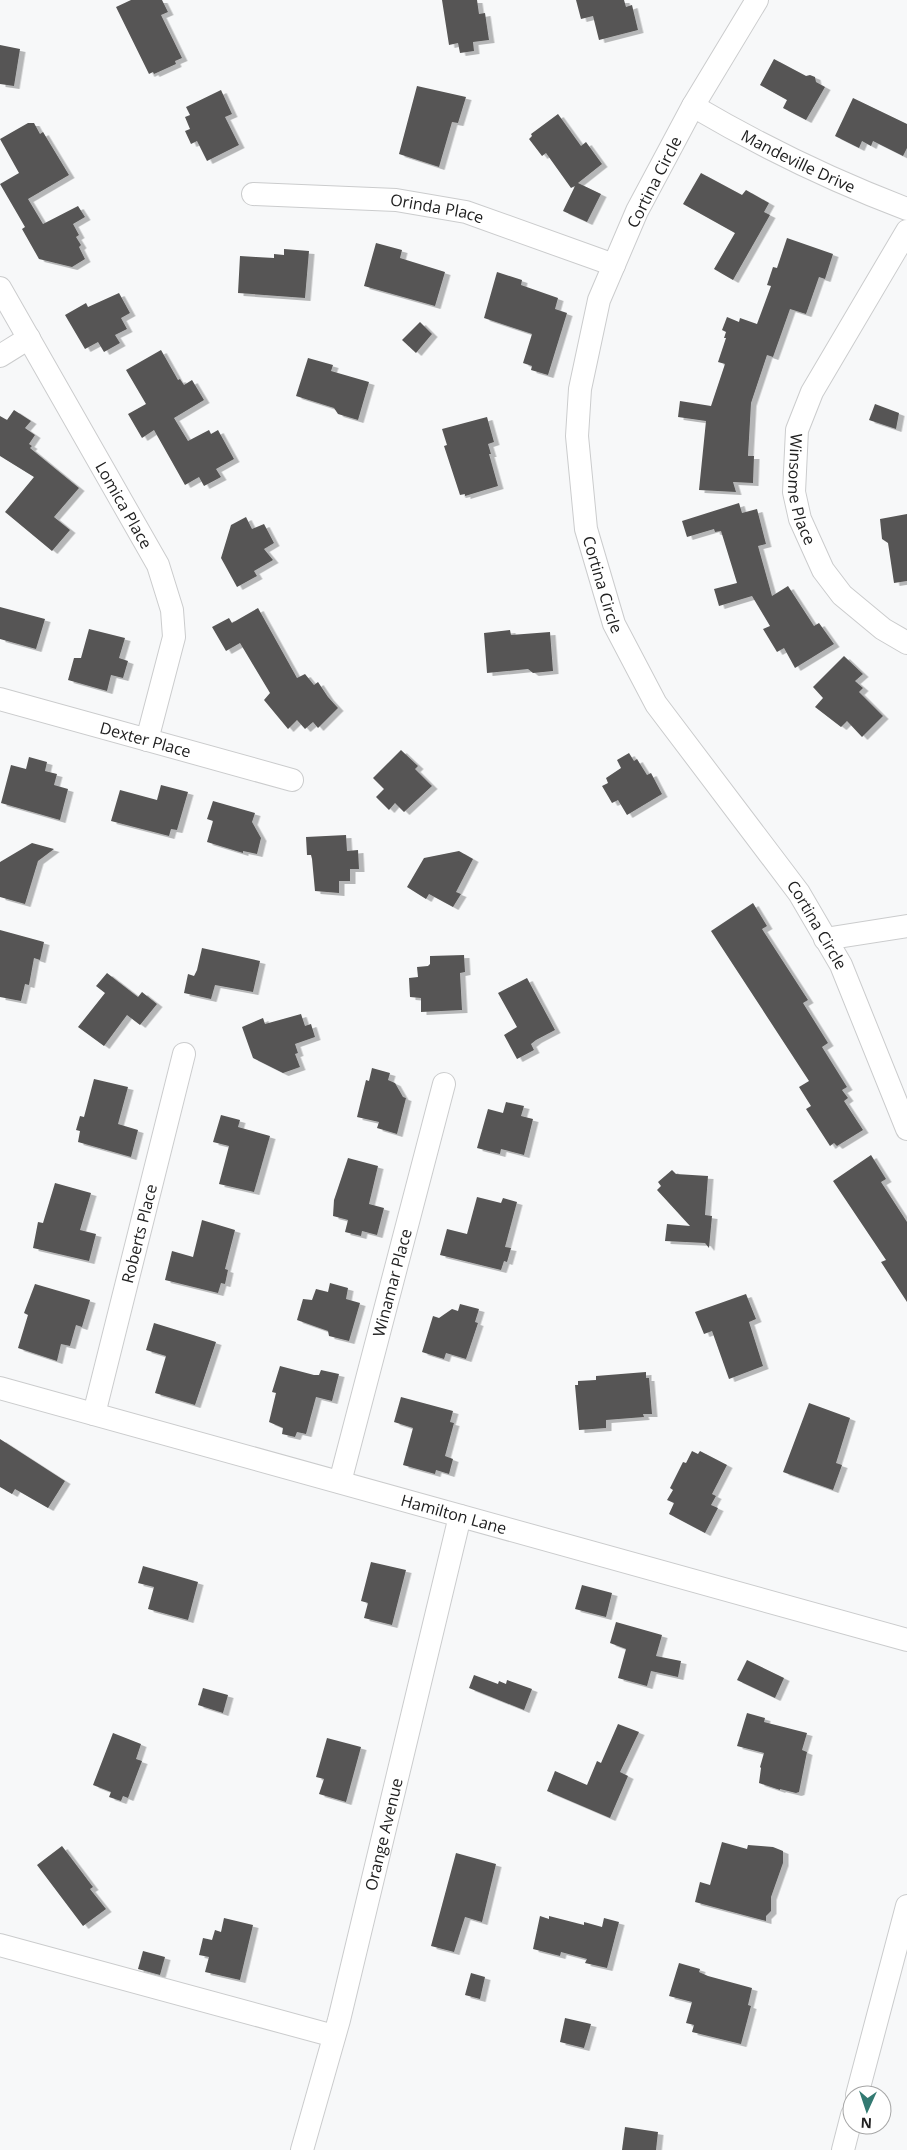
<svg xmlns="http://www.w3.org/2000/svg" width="907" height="2150" viewBox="0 0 907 2150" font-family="'Open Sans',sans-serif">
  <defs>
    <filter id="shadow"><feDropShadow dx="5.5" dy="3" stdDeviation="0" flood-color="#0004"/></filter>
  </defs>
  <rect width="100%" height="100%" fill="#f7f8f9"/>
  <g fill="#565554" filter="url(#shadow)">
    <polygon points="131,0 162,0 168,12 161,15 182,58 175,61 176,64 154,74 153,72 149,74 116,7"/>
    <polygon points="442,0 477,0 479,14 485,13 489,40 473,42 474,51 460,53 458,43 449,45"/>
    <polygon points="576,0 624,0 626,7 632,5 638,30 599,40 593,16 581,19"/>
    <polygon points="0,45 20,49 14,86 0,84"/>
    <polygon points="774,59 806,76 810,75 815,77 816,82 825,87 806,120 783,108 787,100 760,85"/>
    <polygon points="417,86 466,97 458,123 452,122 439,167 399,154"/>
    <polygon points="221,90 232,114 225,117 239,145 207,161 197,141 191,144 185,131 190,129 185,117 190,115 186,107"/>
    <polygon points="853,98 907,124 907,148 903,156 873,141 871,146 862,141 859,148 835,136"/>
    <polygon points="558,114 581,146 586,142 602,164 578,183 601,194 587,222 563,211 575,186 571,188 546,153 542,156 529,139 532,136 531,134"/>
    <polygon points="28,123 34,123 40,134 43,132 69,175 28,199 43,224 78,206 85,217 73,224 79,235 76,237 81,245 79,247 85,259 72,267 39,259 22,229 25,227 0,184 19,173 0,139"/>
    <polygon points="701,173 742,195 746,190 769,203 764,212 770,215 733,280 714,269 735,233 683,204"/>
    <polygon points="787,238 833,254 825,279 819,277 806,314 790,309 773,357 767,355 751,403 748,456 754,456 753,483 733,482 736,492 699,490 706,421 678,417 680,401 711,406 725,364 718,362 726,338 724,338 726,332 722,330 727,317 739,322 740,318 757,324 771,286 767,285 773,267 777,268"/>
    <polygon points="376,243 402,250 400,258 445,272 435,306 364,286"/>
    <polygon points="284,249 309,251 305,298 238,293 240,256 274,258 274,254 284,255"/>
    <polygon points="497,272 522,280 521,285 558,298 555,309 567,313 548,375 531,370 532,366 523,363 532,334 484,318"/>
    <polygon points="119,293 130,313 121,318 127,329 115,335 120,343 104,352 98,342 85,349 65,315 86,303 88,307"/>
    <polygon points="420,322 432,334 416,353 402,340"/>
    <polygon points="161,350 178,380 180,379 184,385 192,380 204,400 174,418 188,441 209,430 211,434 218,430 234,459 216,469 221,477 204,486 199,477 185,485 154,430 142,438 128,414 146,404 126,370"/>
    <polygon points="308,358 333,365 331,371 369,382 358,420 338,414 334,408 296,396"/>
    <polygon points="875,404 899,413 896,429 869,420"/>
    <polygon points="14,410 31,421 25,428 35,435 29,444 32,446 30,448 79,488 54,517 70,530 52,551 5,512 34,477 0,456 0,416 7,420"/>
    <polygon points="487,417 494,442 488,444 491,454 489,454 498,486 465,496 465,494 460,495 444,446 447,445 442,429"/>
    <polygon points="739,503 742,513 757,509 766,544 758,546 772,596 788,586 814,626 819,623 834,644 795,668 784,648 777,652 763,629 770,626 752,596 719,606 714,589 737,583 721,531 715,532 714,529 687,537 682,521"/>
    <polygon points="907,514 907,581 894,583 888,543 882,539 880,519"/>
    <polygon points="246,517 252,529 264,524 274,543 264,549 273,560 254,571 257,576 237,587 221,558 231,525"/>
    <polygon points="0,607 45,619 36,649 0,639"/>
    <polygon points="258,608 297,678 305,674 314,685 318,682 328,697 338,708 318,728 313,722 305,729 297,720 288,729 264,700 270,693 240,643 226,651 212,627 229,618 232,623"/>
    <polygon points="89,629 125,638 119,658 128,661 123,678 111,675 107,691 68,680 74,658 81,658"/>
    <polygon points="510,630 511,635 550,632 553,671 533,673 528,669 487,673 484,633"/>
    <polygon points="844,656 863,674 855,681 863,688 859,692 883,716 862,737 847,721 841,727 815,707 823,698 813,687"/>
    <polygon points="401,750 418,766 415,769 432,786 404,812 395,803 389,810 376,797 384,789 373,778"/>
    <polygon points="629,753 634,761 637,759 647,775 651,773 662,794 627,815 618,800 612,803 602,786 608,783 606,778 621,768 617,760"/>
    <polygon points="29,757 47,762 45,771 57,774 54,785 68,789 60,820 1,803 11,765 26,769"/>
    <polygon points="161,785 188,792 177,830 171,829 169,836 111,821 120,790 157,800"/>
    <polygon points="213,801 255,813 252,822 261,838 257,854 243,851 243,853 207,842 213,821 207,819"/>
    <polygon points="346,835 347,851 358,850 359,869 350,869 350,881 339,881 339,893 315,891 312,859 311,855 307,855 306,837"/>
    <polygon points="32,843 54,849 38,861 25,904 0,897 0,862"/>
    <polygon points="459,851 473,859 456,892 461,894 453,907 429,894 426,899 407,887 424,858"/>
    <polygon points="753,903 767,926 762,929 808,1000 803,1003 828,1043 822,1047 847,1087 842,1090 848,1098 844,1101 863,1130 837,1146 834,1143 830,1146 806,1109 811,1106 799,1087 809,1081 711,931"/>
    <polygon points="0,930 44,942 40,960 34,958 29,985 25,984 21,1001 0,997"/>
    <polygon points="202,948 260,961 253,992 215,985 211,999 184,993 188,974 194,976 197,970"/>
    <polygon points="464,955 465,972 460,973 462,1010 421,1012 421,998 410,997 409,978 418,977 417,967 428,966 430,964 430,956"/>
    <polygon points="107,973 138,997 142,992 157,1004 140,1025 127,1015 104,1046 78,1027 105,993 96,986"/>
    <polygon points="527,978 555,1030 536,1040 531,1044 534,1050 517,1059 504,1035 517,1027 498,993"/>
    <polygon points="301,1014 305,1026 311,1024 315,1037 295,1044 298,1053 295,1054 300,1067 283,1073 253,1058 242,1027 263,1018 265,1024"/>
    <polygon points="372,1068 390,1073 388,1080 395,1083 403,1097 406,1098 397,1134 377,1128 379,1122 357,1117 366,1080 369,1081"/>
    <polygon points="94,1079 128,1087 118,1124 138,1130 131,1157 78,1142 80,1131 76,1130 80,1116 84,1117"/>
    <polygon points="506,1102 524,1106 521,1116 533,1119 524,1155 501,1149 500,1154 477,1148 488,1109 503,1113"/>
    <polygon points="221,1115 240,1120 238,1127 270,1136 254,1192 219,1184 229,1146 213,1142"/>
    <polygon points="871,1155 886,1179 881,1182 907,1222 907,1302 881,1262 886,1260 833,1181"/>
    <polygon points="348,1158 378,1166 369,1204 384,1208 377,1235 362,1231 361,1236 345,1232 348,1220 333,1216 334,1200"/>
    <polygon points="672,1170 676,1174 708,1176 705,1215 712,1216 709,1248 705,1243 665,1241 667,1224 690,1226 657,1190 661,1186 658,1182"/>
    <polygon points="55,1183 91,1193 80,1230 96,1234 89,1261 33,1248 38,1222 43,1223"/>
    <polygon points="477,1197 501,1203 503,1198 517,1202 505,1247 511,1248 507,1262 504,1261 501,1270 440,1255 447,1229 467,1234"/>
    <polygon points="202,1220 235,1230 225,1269 228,1270 225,1284 221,1283 218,1293 165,1280 172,1251 193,1257"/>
    <polygon points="330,1283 348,1288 346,1299 360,1303 349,1341 329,1336 328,1331 297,1320 303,1299 312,1300 316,1289 328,1292"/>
    <polygon points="35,1284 90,1300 82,1327 76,1325 70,1346 61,1344 57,1361 18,1348 28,1315 24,1313"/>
    <polygon points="746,1294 756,1319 749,1322 763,1366 729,1379 712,1331 704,1334 695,1312"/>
    <polygon points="460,1304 479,1309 475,1322 478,1323 466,1359 446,1353 444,1359 422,1352 433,1316 439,1318 452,1309 458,1311"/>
    <polygon points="154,1323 216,1342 195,1405 155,1393 166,1356 146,1350"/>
    <polygon points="280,1366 314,1375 319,1375 321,1370 339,1374 332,1401 316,1397 306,1434 297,1432 295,1437 282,1434 283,1428 269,1422 276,1393 272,1392"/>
    <polygon points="646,1372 646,1378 649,1378 652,1414 643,1414 644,1417 606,1420 606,1428 579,1430 575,1385 578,1385 578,1381 596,1380 596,1376"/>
    <polygon points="401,1397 453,1411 450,1422 454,1423 445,1456 453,1459 449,1474 436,1470 435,1474 403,1465 413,1428 394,1422"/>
    <polygon points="809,1403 850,1418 836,1463 842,1465 833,1490 783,1472"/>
    <polygon points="0,1439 65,1481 48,1508 15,1489 12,1494 0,1487"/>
    <polygon points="692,1451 698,1454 700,1451 727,1465 712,1494 716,1496 711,1505 718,1508 705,1533 669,1514 674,1503 667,1500 673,1490 670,1488 683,1462 686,1463"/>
    <polygon points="371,1562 406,1570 392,1625 364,1618 368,1603 361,1601"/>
    <polygon points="143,1566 198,1582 188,1620 148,1609 154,1587 138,1583"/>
    <polygon points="582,1585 612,1593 606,1617 575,1609"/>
    <polygon points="616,1622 662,1635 656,1656 681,1661 678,1677 651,1671 647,1686 618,1678 626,1649 610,1643"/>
    <polygon points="747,1660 784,1678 775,1698 737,1680"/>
    <polygon points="474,1675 498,1684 499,1681 506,1684 507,1680 532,1689 524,1710 469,1688"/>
    <polygon points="203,1688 228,1695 223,1713 198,1705"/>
    <polygon points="747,1713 765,1718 764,1722 807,1733 802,1750 807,1752 799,1792 796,1793 780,1789 780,1790 759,1783 761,1768 760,1767 764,1753 737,1746"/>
    <polygon points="618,1724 639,1732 620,1772 628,1776 610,1818 547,1791 555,1771 587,1785 597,1761 601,1763"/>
    <polygon points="113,1733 141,1744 136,1759 142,1761 128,1798 123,1796 121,1801 109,1797 111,1792 93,1785"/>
    <polygon points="327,1738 361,1747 346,1802 319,1794 324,1779 316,1777"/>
    <polygon points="722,1842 747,1849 748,1845 773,1847 783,1851 783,1863 771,1897 771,1911 766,1916 766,1921 695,1902 700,1882 710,1885"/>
    <polygon points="62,1846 93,1887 90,1889 106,1909 83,1926 37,1865"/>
    <polygon points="456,1853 496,1864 482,1922 465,1917 454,1952 431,1946"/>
    <polygon points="540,1916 549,1919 549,1916 584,1925 584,1922 602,1927 604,1918 619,1922 607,1968 585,1963 587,1959 561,1952 560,1956 533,1949"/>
    <polygon points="224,1918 253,1925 240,1980 205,1972 209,1957 199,1955 203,1938 212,1940 215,1930 221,1932"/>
    <polygon points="143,1951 165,1957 160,1975 138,1969"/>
    <polygon points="679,1963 700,1969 699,1972 708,1976 752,1988 748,2005 751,2006 741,2044 692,2032 694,2025 686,2023 692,2002 669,1996"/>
    <polygon points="471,1973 485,1977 480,1999 465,1995"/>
    <polygon points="565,2018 591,2024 584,2048 560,2042"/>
    <polygon points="625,2127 658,2132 656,2150 622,2150"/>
  </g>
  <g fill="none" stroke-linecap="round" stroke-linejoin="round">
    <defs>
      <g id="minor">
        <path id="s1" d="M757,0L693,106L637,211L599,300L580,389L577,436L586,529L614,624L656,704L799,893L841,965L907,1129"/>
        <path id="s2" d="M693,106C761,146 833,181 907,209"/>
        <path id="s3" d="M253,194L396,200L466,212L614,265"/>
        <path id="s4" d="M907,231L812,392L797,430L794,492L800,519L823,570L842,595L883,629L907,643"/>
        <path id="s5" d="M0,288L158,565L172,610L174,637L147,740"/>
        <polyline points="0,356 29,338"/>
        <path id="s6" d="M0,699L292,780"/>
        <polyline points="825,939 907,926"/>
        <path id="s7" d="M0,1388L907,1640"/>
        <path id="s8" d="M94,1414L184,1054"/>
        <path id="s9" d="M340,1482L444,1084"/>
        <polyline points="0,1945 334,2036"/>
        <polyline points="857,2095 907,1906"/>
        <path id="s10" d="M302,2150L339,2020L460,1516"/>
        <polyline points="843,2150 852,2115"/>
      </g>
    </defs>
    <use href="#minor" stroke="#cbcccd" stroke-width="24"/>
    <use href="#minor" stroke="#fff" stroke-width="22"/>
  </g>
  <g text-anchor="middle" stroke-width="5" stroke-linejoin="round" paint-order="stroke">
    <g font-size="16" fill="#212121" stroke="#fff">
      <text dy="6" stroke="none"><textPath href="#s2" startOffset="119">Mandeville Drive</textPath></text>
      <text transform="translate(654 182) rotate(-63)" y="6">Cortina Circle</text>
      <text dy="6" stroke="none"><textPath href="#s3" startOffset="185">Orinda Place</textPath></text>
      <text dy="6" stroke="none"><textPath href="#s4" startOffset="288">Winsome Place</textPath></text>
      <text dy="6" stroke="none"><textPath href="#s5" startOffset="250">Lomica Place</textPath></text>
      <text dy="6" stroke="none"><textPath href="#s1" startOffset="629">Cortina Circle</textPath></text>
      <text dy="6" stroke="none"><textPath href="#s6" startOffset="151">Dexter Place</textPath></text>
      <text dy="6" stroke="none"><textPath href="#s1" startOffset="1034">Cortina Circle</textPath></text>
      <text dy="6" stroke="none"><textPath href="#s8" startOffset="186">Roberts Place</textPath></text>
      <text dy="6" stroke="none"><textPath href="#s9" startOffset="206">Winamar Place</textPath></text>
      <text dy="6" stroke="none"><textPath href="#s7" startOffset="471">Hamilton Lane</textPath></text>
      <text dy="6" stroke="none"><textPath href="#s10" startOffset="326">Orange Avenue</textPath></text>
    </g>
  </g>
  <g transform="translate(867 2110) rotate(183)"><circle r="24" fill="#ffffff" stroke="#a6a6a6"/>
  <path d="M0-4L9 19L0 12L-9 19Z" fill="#337a72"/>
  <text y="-8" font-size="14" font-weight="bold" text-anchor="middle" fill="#212121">N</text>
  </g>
</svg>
